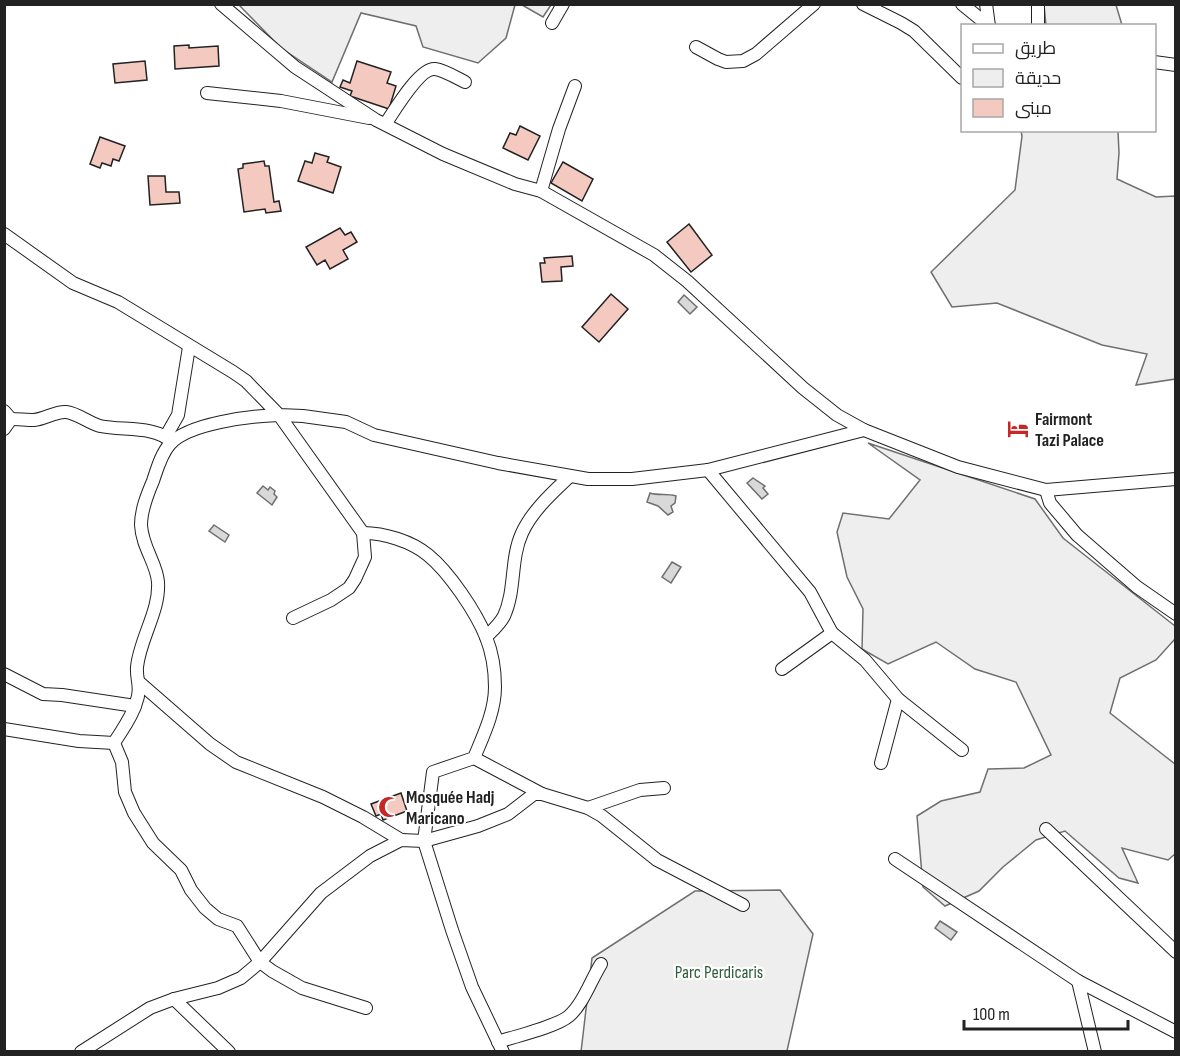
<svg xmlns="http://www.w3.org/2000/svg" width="1180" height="1056" viewBox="0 0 1180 1056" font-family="'Sofia Sans Condensed',Cairo,sans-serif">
  <rect width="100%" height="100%" fill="#fff"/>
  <g fill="#eee" stroke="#6f6f6f" stroke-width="1.5">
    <polygon points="239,5 239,4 515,5 506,38 478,63 423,47 416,26 361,13 332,82 281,48"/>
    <polygon points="522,5 551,5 543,17"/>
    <polygon points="1044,5 1116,5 1122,25 1046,25"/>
    <polygon points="1021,131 1118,131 1119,153 1117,179 1156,197 1175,196 1175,379 1136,385 1147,354 1102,345 997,303 952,307 931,272 1015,190 1022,136"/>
    <polygon points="868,443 1035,499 1063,538 1175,626 1175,639 1156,660 1120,678 1110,713 1175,764 1175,854 1168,860 1122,848 1138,883 1119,878 1065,831 1036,840 1003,867 979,891 945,906 923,887 917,816 941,801 980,792 988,769 1024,768 1051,755 1016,682 975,669 936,642 888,664 862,649 863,609 847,577 837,532 843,513 889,519 920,480"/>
    <polygon points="780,890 813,934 787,1051 581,1052 592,958 695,891"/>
  </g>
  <g fill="#d9d9d9" stroke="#6f6f6f" stroke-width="1.5">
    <polygon points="684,295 697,307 690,314 678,302"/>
    <polygon points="753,478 765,486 763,488 768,494 762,499 747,483"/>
    <polygon points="263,486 268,490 270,487 275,491 274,494 277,497 272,505 257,493"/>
    <path d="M650,493C659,496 667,493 676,496L675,503L671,506L673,512L668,515L658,506L647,502Z"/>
    <polygon points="214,525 229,535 225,542 209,531"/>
    <polygon points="672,562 681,567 671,583 662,577"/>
    <polygon points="940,921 957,932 951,940 935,928"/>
  </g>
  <g fill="#f3c9c0" stroke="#222" stroke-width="1.5">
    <polygon points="189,45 189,48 218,46 219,66 175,69 174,46"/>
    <polygon points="145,61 147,80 115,83 113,64"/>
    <polygon points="357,61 391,72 387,83 396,86 389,109 350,96 352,91 340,87 343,80 350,83"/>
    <polygon points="520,126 540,136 528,160 503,148 510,133 516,135"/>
    <polygon points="100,137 125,146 119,161 113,159 111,166 102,163 100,168 90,164"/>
    <polygon points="315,153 329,157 327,162 341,167 333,193 298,181 305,161 312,163"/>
    <polygon points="264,161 265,166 269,166 274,202 279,201 281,211 266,213 265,209 244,212 238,169 243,168 243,164"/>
    <polygon points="563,162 593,179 582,201 551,183"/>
    <polygon points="148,176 165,176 166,192 179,192 180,203 150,205"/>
    <polygon points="689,224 712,255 691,272 667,242"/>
    <polygon points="340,228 345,235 351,232 357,242 343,250 348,259 330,269 325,260 317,265 306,247"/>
    <polygon points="572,256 573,266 561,267 562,281 542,282 540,263 545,263 544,258"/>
    <polygon points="611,294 628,309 599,342 582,327"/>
    <polygon points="401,793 407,811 383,820 381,814 376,816 371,804"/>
  </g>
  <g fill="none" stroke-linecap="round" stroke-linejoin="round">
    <defs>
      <g id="minor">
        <polyline points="221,4 295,67 376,120 443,154 515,184 541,191 654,255 687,281 803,388 837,415 864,430"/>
        <polyline points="863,4 901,23 914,31 962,78"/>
        <polyline points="962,4 989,26"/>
        <polyline points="986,4 989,26"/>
        <polyline points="552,23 563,4"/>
        <polyline points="1038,26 1038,4"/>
        <polyline points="696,47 718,59 726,62 743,61 756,54 814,4"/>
        <polyline points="1154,62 1176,65"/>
        <polyline points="207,93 281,101 369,118"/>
        <path d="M386,123C394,111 420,67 435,69C444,70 457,78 465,82"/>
        <polyline points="541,191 559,129 575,86"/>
        <polyline points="4,234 73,283 118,302 233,372 246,381 279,415 303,416 346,422 374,435 498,463 588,479 632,479 708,470 864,430 958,467 1046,490 1176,479"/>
        <polyline points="4,411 11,419 4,429"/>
        <path d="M11,419C18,419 27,420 34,420C45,419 56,411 66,412C77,413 89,423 100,426C123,431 154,425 172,442"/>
        <polyline points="166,436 178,415 189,347"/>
        <polyline points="708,470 810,592 832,633 865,660 898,699 962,750"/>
        <polyline points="1046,490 1050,503 1077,535 1137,587 1176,614"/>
        <path d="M363,533C384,533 411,541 428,555C449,572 476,612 486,637C492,652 495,672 495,687C495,712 483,736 474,758L433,772L424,841L452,930L472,987L503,1052"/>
        <path d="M486,637C492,631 500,624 504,616C516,590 510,559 522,533C532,511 552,493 570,476"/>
        <polyline points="782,669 832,633"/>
        <polyline points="4,674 43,694 62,695 135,706"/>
        <polyline points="140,683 210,744 236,762 323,797 363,817 401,840"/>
        <polyline points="4,729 79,741 114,743"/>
        <path d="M114,743C122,730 132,717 136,703C142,687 136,680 137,667C140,638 160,611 158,582C157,564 142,547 141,525C141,510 147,495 153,481C157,469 161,454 170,444C189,423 251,416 279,415L363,533L365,557L355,579L349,588L331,600L293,618"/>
        <polyline points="114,743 122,762 125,792 134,813 153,843 181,870 191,890 205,908 218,919 237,926 260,962 272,971 302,988 366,1008"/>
        <polyline points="474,758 542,794 588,808 602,816 657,860 743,905"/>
        <polyline points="881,763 898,699"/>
        <polyline points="588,808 640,790 664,788"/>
        <polyline points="1046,829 1176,952"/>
        <polyline points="895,859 1078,981 1176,1032"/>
        <polyline points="1078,981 1095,1052"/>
        <polyline points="174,999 229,1052"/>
        <path d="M498,1042C516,1036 556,1027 569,1016C583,1004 591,980 601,964"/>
        <polyline points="81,1052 150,1008 174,999 218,988 241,978 260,962 321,893 370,856 401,840 424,841 478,826 508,814 534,794 542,794"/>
      </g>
    </defs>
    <use href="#minor" stroke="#222" stroke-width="14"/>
    <use href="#minor" stroke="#fff" stroke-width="12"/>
  </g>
  <defs>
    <symbol id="hotel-bare" viewBox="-9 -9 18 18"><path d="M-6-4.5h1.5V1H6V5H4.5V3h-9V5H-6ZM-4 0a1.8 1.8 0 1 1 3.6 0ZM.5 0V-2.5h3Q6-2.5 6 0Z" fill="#c62828" stroke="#fff" stroke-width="2.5" paint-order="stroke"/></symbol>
    <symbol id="mosque-bare" viewBox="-9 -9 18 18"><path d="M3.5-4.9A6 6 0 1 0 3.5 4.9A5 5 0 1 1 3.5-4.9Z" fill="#c62828" stroke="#fff" stroke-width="2.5" paint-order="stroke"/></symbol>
  </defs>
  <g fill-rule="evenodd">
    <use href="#hotel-bare" x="1003" y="414" width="30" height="30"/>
    <use href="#mosque-bare" x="374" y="792" width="30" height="30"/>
  </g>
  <g text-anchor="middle" stroke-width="4.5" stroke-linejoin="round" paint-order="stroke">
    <g font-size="18" font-weight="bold" fill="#222" stroke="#fff" text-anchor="start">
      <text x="1035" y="425">Fairmont<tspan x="1035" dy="21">Tazi Palace</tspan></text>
      <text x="406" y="803">Mosquée Hadj<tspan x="406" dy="21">Maricano</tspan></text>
    </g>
    <g font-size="18" fill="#2f5e38" stroke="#fff">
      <text x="719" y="978">Parc Perdicaris</text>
    </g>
  </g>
  <rect width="1180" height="1056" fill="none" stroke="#222222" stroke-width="12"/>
  <rect x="961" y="24" width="195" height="108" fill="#ffffff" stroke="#a7a7a7" stroke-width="1.5"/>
  <rect x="973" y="44" width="30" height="9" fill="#ffffff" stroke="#a7a7a7" stroke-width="1.5"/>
  <text x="1015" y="54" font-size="18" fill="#222222">طريق</text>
  <rect x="973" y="69" width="30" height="18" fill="#eeeeee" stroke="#a7a7a7" stroke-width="1.5"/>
  <text x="1015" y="84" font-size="18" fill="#222222">حديقة</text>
  <rect x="973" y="99" width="30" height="18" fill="#f3c9c0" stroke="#a7a7a7" stroke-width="1.5"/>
  <text x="1015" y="114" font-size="18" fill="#222222">مبنى</text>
  <path d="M964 1020v9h164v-9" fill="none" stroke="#222222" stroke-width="3"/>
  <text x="973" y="1020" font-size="18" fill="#222222" stroke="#ffffff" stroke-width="4.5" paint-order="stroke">100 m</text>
</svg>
